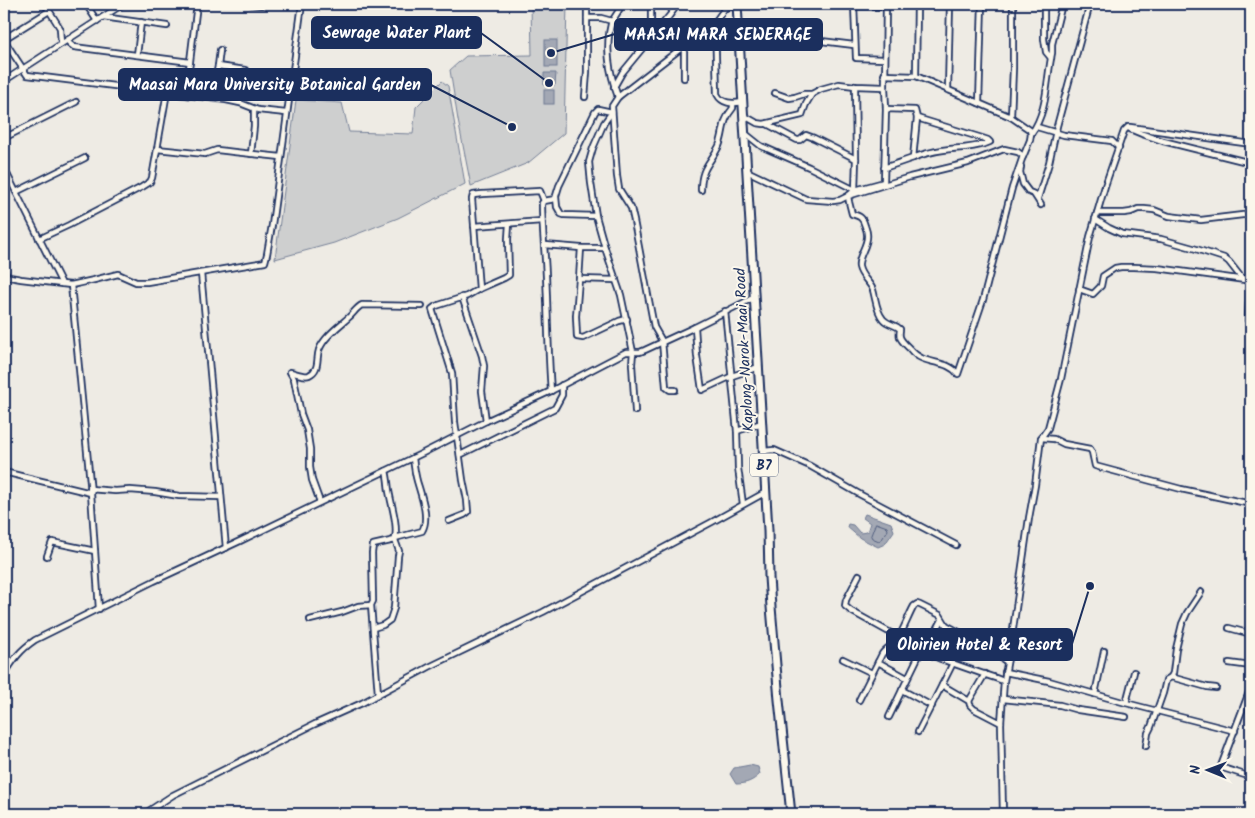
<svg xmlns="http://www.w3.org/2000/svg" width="1255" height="818" viewBox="0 0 1255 818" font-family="Kalam,sans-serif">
  <rect width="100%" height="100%" fill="#eeebe4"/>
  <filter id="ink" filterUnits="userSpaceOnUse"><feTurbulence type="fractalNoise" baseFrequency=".02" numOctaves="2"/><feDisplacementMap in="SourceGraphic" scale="10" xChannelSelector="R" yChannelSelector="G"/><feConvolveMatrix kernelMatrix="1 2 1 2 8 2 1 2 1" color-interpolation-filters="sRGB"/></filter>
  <g filter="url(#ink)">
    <g fill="#cecfcf" stroke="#747f96">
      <polygon points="531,4 567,4 564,133 528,163 471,186 458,120 450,70 466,56 532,55"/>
      <polygon points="442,81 448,86 465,184 398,218 334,243 275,259 296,100 342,103 349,132 413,134 416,107"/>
    </g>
    <g fill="#a3a8b4" stroke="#6d7892">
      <rect x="545" y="40" width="12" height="27"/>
      <polygon points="544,73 556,73 555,85 544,85"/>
      <rect x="544" y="90" width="10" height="14"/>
      <polygon points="865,514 891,523 894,531 885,544 878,547 860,538 847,527 848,524 853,525 860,533 867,532 870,523 863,518"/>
      <path d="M750,765L758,767L760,774C753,781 746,784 736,784L730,774L734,768Z"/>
    </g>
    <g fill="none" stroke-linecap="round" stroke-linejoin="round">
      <polygon stroke="#515f80" stroke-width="1" points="876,523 887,527 888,530 882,539 879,541 872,538 871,536"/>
      <defs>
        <g id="minor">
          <polyline points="45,4 60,28 61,44"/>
          <polyline points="86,4 97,21"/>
          <polyline points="252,4 261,5 268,4"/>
          <polyline points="854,4 856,58 884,59"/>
          <polyline points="1044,4 1044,39 1046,52 1051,58"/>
          <polyline points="854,6 886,6"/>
          <polyline points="89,8 96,4"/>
          <polyline points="103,17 167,26"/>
          <polyline points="587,18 601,18 612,21"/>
          <path d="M715,22L717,94C722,104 732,104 743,102"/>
          <polyline points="738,29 813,40 854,45"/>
          <polyline points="651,38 670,15 678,4"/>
          <polyline points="4,39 49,11"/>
          <polyline points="4,40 27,75 226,100 240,103 258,110 286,113"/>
          <polyline points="67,40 70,44 74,47 190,62"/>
          <polyline points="684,46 684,78"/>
          <polyline points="137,55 141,22"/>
          <polyline points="218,66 245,70"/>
          <polyline points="884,75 916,76 1011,117 1030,130 1031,134 1030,140 1023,157"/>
          <polyline points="916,76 917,4"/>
          <polyline points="4,81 123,4"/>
          <polyline points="614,87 622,73 650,39 651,34 651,4"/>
          <polyline points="885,87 886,109"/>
          <polyline points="948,90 950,4"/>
          <polyline points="775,93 789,98 795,97 804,94 812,94 821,89 839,84 855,86 885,87 886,4"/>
          <polyline points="186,94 197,4"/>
          <polyline points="585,97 587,72 587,4"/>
          <path d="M618,97C610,75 605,48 611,24C613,17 620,12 621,4"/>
          <polyline points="212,98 218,66 220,50"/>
          <polyline points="979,103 982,4"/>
          <polyline points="743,115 757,123 764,124 802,115 806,104 812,94"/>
          <polyline points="1011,117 1013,68 1013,4"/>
          <polyline points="767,124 797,140 800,140 806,135 814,138 856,159"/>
          <polyline points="1037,127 1064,135 1112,141 1119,148"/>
          <polyline points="1130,129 1142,134 1163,141 1251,163"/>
          <polyline points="746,134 761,146 809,167 855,190"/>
          <path d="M1031,134C1048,111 1046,81 1052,53V44L1062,4"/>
          <polyline points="4,138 76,102"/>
          <polyline points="157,149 205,154 217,150 226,151 234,152 281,157"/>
          <path d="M1004,149L1018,152L1023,156L1012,188L983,300L958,374C946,358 924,367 910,349C907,346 901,341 900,337C899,334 900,331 900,329C895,324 888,325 883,319C876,311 876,300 873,290C870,282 861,277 859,267C857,256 869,245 867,234C867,231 866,229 865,226C863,218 860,216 852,214L849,202L848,196L910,177L968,163Z"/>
          <polyline points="251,154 254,126 254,109"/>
          <path d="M913,158C929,151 946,149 963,148C971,147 982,146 990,142L988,140L982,138L917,118"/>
          <polyline points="1021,167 1020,172 1023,184 1029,192 1034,194 1041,205"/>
          <polyline points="4,168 62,284 71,285 94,280 118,274 136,282 147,282 265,262 267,254 272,225 302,4"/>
          <polyline points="747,171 806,199 833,201 840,200 848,196 855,190 884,182 886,109 915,110 917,118 913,158 884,168"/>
          <path d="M701,190C701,167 710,164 719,146C725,131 721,122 733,108V104"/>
          <polyline points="855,190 856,159 855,86"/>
          <polyline points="16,192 85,158"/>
          <polyline points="556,197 557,207 561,214 564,215 596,216"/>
          <polyline points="1038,198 1049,163 1057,126 1090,4"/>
          <polyline points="1097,213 1124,213 1131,212 1138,209 1144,209 1154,210 1169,216 1201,220 1251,214"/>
          <polyline points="1095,219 1109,228 1122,234 1161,239 1193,248 1224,258 1229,262 1240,276 1244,279"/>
          <polyline points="474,226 542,221"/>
          <polyline points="39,239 69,225 142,187 150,182 152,178 167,92"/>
          <polyline points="545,245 581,248 605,248"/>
          <polyline points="581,248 579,279 576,316 577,337 583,338 619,321 627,319"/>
          <polyline points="4,270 7,276"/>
          <polyline points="201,273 226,548"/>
          <polyline points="4,276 21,279 62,284"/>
          <polyline points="579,279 616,280"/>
          <polyline points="71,285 91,493 99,609"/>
          <polyline points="479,289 472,199 473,195 482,194 540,191 544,201"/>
          <polyline points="1079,289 1093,294 1101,286 1103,276 1115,268 1121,267 1134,267 1157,268 1245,280 1250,283 1248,317 1249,321 1251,323"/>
          <polyline points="462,297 482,356 484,366 482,391 486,421"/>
          <polyline points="725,311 737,431 738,468 743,504"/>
          <polyline points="695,327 697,356 702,390 732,376 759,367"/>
          <polyline points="675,390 670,390 666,387 662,341 654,327 634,221 631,208 619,189 617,176 612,106 618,97 715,22 725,8 737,5"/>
          <path d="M551,391C548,353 548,315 546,276C545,252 542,228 542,203L544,201L555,199L559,186L595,112L598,109L612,112L604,123L593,148L589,162L591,183L596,216L605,248L621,295L633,352L632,364L635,411"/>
          <polyline points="737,431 762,423"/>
          <polyline points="1041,438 1054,439 1064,444 1090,449 1092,452 1095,466 1181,489 1251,504"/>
          <polyline points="764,451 774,450 810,466 861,495 956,545"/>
          <polyline points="460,455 555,408 562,395 562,385"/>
          <polyline points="4,472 91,493"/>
          <polyline points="90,489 115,491 130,490 155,492 179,496 221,497"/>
          <path d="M320,502L312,480L310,467V449L307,430L301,414L294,379L290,372C296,373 304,377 309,375C320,370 316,359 319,350C324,337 338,327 348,318C353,314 357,307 362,305L422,306"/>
          <polyline points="449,521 464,515 468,512 467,500 463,480 455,422 452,373 432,309 436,306 467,296 479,289 504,278 509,275 508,239 509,224"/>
          <path d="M395,538L422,531C430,518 421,495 417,481C415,474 414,466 413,458"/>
          <polyline points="47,556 52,542 95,551"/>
          <polyline points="859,575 846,600 845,606 851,611 898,637"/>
          <polyline points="310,620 342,612 358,606 371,605"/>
          <polyline points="373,628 383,625 390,620 394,608 398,556 399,551 395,540"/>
          <polyline points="1229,628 1251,634"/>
          <path d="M896,642C910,644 923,652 936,657C959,666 981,673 1004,681"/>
          <polyline points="925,652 942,620"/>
          <polyline points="843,659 872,673"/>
          <polyline points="878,662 907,678"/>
          <polyline points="1229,663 1251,666"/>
          <polyline points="1005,672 1049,681 1126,703 1235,731"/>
          <path d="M4,675C14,659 19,651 35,640L154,581L240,541L423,453L486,421L551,391L626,352H640L645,350L695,327L755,297"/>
          <polyline points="1171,677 1207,687 1216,688"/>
          <polyline points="942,685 953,663"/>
          <polyline points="1251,687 1221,766 1223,768 1251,777"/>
          <polyline points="902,690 932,706"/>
          <path d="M378,694L371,605L373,601L372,553L373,545L395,540C398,524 392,508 389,491C388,484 388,478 386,471"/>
          <polyline points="1095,694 1104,651"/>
          <polyline points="1003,699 1060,705 1078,710 1126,717"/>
          <path d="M859,700L882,654C886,648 893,645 897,640C904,629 908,617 914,606L917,604L920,605L940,615L946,625L983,645L1007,662"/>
          <polyline points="969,701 985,674"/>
          <polyline points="1126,703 1134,672"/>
          <polyline points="889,717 921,651"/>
          <polyline points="918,732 942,685 969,701 970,705 974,709 1001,723"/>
          <polyline points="1146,746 1148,733 1151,727 1163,693 1166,680 1171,677 1173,673 1176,649 1182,624 1187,613 1201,592"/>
          <polyline points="144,814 173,795 315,724 362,703 429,667 543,612 712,522 766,492"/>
          <polyline points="1003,814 1001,723 1004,681 1013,629 1029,518 1035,485 1041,438 1048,428 1061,379 1090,237 1105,186 1124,131 1128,127 1130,127 1251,144"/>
        </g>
        <polyline id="highway" points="737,4 768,530 769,577 771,607 779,700 791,814"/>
      </defs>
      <use href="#minor" stroke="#1b2f5e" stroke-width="8"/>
      <use href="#highway" stroke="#1b2f5e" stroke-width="11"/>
      <use href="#minor" stroke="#fbf7ec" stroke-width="4.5"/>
      <use href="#highway" stroke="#fbf7ec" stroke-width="7"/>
    </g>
  </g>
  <g text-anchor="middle" stroke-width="4" stroke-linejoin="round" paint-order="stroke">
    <rect fill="#fbf7ec" stroke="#5e6b89" stroke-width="1" x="750" y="453.5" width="28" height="23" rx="4"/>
    <g font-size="14" font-weight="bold" fill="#1b2f5e">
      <text x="764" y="470">B7</text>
    </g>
    <g font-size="15" fill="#1b2f5e" stroke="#fbf7ec">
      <text transform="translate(744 350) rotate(-93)" y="5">Kaplong-Narok-Maai Road</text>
    </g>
  </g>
  <path fill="none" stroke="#1b2f5e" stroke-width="2" d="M549 83L481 33M551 53L615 34M512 127L431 85M1090 586L1072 644"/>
  <g fill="#1b2f5e" stroke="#fbf7ec" stroke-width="2">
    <circle cx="549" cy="83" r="5"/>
    <circle cx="551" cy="53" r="5"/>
    <circle cx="512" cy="127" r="5"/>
    <circle cx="1090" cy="586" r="5"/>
  </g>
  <g fill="#1b2f5e" stroke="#1b2f5e" stroke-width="2">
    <rect x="312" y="17" width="169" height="31" rx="5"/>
    <rect x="615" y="19" width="207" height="31" rx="5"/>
    <rect x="119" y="69" width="312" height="31" rx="5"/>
    <rect x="887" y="629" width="185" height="31" rx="5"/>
  </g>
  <g font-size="16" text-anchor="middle" font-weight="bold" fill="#fff">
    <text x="397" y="38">Sewrage Water Plant</text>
    <text x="718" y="40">MAASAI MARA SEWERAGE</text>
    <text x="275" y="90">Maasai Mara University Botanical Garden</text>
    <text x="980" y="650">Oloirien Hotel &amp; Resort</text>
  </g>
  <rect width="1255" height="818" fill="none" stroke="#fbf7ec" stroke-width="20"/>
  <rect x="10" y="10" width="1235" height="798" fill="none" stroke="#1b2f5e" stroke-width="2" filter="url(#ink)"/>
  <g transform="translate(1208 770) rotate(271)" stroke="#fbf7ec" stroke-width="4" paint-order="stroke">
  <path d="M0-4L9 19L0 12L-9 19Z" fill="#1b2f5e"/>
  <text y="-8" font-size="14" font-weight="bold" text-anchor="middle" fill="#1b2f5e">N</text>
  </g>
</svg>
